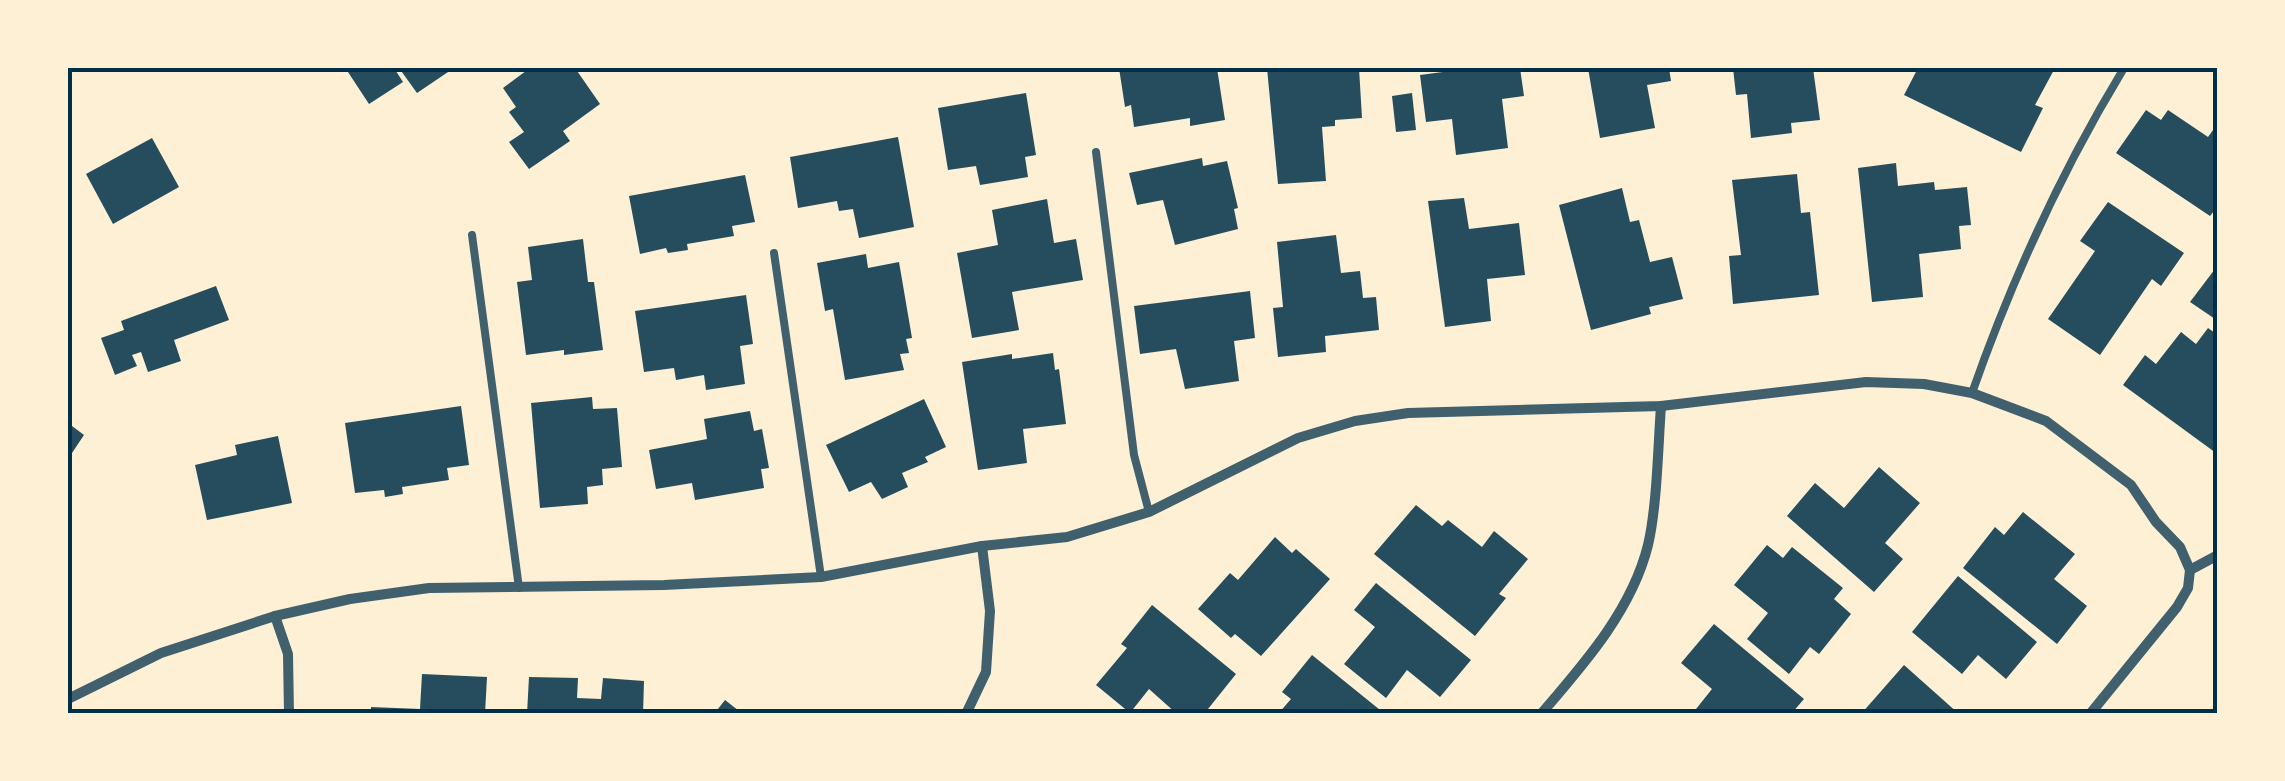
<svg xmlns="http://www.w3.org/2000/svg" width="2285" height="781" viewBox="0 0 2285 781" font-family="'Playfair Display',serif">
  <rect width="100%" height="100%" fill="#fdf0d5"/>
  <g fill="#264d5e">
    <polygon points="349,68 394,68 403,82 369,104 346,69"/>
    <polygon points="399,68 454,68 417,93"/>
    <polygon points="530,68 575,68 600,104 563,131 570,141 529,169 509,142 524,132 509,112 516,107 503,88"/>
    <polygon points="1119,68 1217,68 1225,120 1190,126 1190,118 1134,127 1131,105 1125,107"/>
    <polygon points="1267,68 1359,68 1362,118 1335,120 1335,126 1322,127 1326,181 1278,184"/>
    <polygon points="1473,68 1520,68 1524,96 1502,99 1508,148 1456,155 1452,119 1426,122 1420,75"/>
    <polygon points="1588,68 1669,68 1671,81 1647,85 1655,128 1600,138"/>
    <polygon points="1733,68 1813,68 1820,120 1791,123 1792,133 1751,138 1747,94 1736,95"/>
    <polygon points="1918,68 2055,68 2035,105 2043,108 2021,152 1904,95"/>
    <polygon points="1026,93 1036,155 1025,157 1028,177 980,185 976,166 948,170 938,108"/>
    <polygon points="1412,93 1416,130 1396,132 1392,96"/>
    <polygon points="2146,110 2161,120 2168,110 2208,137 2218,123 2218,206 2210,216 2116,153"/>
    <polygon points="898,137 914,227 859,238 853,209 839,211 837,201 798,208 790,157"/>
    <polygon points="152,138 179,187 113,224 86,174"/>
    <polygon points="1202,158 1203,166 1227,161 1238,208 1234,209 1238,229 1175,245 1163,200 1137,205 1129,173"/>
    <polygon points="1896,163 1898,186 1934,182 1935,190 1967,187 1971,225 1959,226 1961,249 1919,254 1923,297 1872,302 1858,168"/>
    <polygon points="1797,174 1801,213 1810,212 1819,295 1733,304 1729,256 1741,255 1732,180"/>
    <polygon points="745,175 755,222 732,226 734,236 687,244 688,250 668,253 666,248 640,254 629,196"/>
    <polygon points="1622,188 1630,222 1639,220 1650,262 1672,257 1683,299 1649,307 1651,314 1591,330 1559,205"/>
    <polygon points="1464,198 1469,229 1519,223 1525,275 1487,279 1491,321 1445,327 1428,201"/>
    <polygon points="1047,199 1054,243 1076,239 1083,280 1012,292 1019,330 972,338 957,253 998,245 992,210"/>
    <polygon points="2108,202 2184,253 2161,286 2152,279 2100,355 2048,319 2095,251 2080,241"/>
    <polygon points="1336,235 1341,273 1360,271 1363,298 1376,297 1379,330 1325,336 1326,352 1278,357 1273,308 1283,307 1277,242"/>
    <polygon points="583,239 588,282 594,282 603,350 564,355 564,350 526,355 517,282 532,280 528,247"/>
    <polygon points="866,254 868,268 899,262 912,338 906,339 909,353 900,354 904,370 845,380 833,309 825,311 817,263"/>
    <polygon points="2218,265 2218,321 2190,302"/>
    <polygon points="216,286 229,320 174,340 181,361 148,372 141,352 132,355 137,366 115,375 101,338 124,330 121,321"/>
    <polygon points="1250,291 1255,338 1234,341 1239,381 1185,389 1176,349 1140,354 1134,306"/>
    <polygon points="746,295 753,344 740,346 745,384 706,390 704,375 676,380 674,368 644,372 635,311"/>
    <polygon points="2208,328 2218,335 2218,375 2213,381 2218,384 2214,390 2218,393 2216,453 2123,385 2145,355 2156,364 2181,332 2196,344"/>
    <polygon points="1053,353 1055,370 1059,369 1066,424 1023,429 1027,463 978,470 962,362 1012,354 1012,359"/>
    <polygon points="592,397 593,409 617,408 622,467 602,469 603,485 587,487 588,504 540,508 531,403"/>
    <polygon points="924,399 946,447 925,457 928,462 902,473 908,487 882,499 871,482 849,492 826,445"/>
    <polygon points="461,406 469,465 447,468 449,480 402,487 403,494 385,497 384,490 355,493 345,423"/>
    <polygon points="750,411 754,431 762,429 769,468 761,469 764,488 695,500 692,483 656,489 649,450 707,439 704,419"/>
    <polygon points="68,423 84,435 68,459"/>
    <polygon points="278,436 292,503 207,520 195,465 237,455 235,445"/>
    <polygon points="1879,467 1920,503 1885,543 1903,559 1874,592 1787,516 1815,483 1844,508"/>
    <polygon points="1416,505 1442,526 1448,520 1482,547 1494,531 1528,559 1499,594 1506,598 1475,636 1374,554"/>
    <polygon points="2023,512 2075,554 2054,579 2087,606 2057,644 1963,568 1995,527 2004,535"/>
    <polygon points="1275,537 1292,553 1296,549 1330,579 1261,656 1235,634 1231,638 1198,609 1230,573 1238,580"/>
    <polygon points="1767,545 1783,558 1792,547 1843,588 1834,599 1851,614 1819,654 1810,647 1789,674 1747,639 1768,613 1734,585"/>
    <polygon points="1958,576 2037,642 2006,679 1978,655 1962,674 1912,632"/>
    <polygon points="1376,583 1471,660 1440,697 1407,670 1386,698 1344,664 1375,627 1354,610"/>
    <polygon points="1152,605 1236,674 1204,714 1177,714 1149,689 1130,713 1096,685 1127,648 1121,644"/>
    <polygon points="1714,624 1804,699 1791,714 1692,714 1712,689 1681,663"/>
    <polygon points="1312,655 1385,714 1278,714 1291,699 1282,692"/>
    <polygon points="1904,665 1959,714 1861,714"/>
    <polygon points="422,674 487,677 485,714 371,714 371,707 420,709"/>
    <polygon points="529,677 578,678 577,698 601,699 603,678 644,681 643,714 527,714"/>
    <polygon points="725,700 743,714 714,714"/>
  </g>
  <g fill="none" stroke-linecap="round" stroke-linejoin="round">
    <g stroke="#3f606c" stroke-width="8">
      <polyline points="1096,152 1134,455 1149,512"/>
      <polyline points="472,235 519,588"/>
      <polyline points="774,253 821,577"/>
      <path d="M1972,393C2012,279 2062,170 2124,68"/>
    </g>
    <g stroke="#3f606c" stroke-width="10">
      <polyline points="2190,570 2218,555"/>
      <polyline points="275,616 288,654 289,714"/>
      <polyline points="68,699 161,653 275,616 350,599 429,588 664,585 821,577 982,546 1067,537 1149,512 1298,438 1355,421 1408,413 1661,406 1866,382 1924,384 1972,393 2046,421 2131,485 2156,522 2180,547 2190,570 2188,588 2177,607 2090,714"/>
      <polyline points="966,714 986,672 990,611 982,546"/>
      <path d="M1541,714C1584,664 1632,610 1648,545C1657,507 1658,447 1661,406"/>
    </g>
  </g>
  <rect width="2285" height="781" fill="none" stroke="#fdf0d5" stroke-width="140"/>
  <rect x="70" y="70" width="2145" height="641" fill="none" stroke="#003049" stroke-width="4"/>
</svg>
